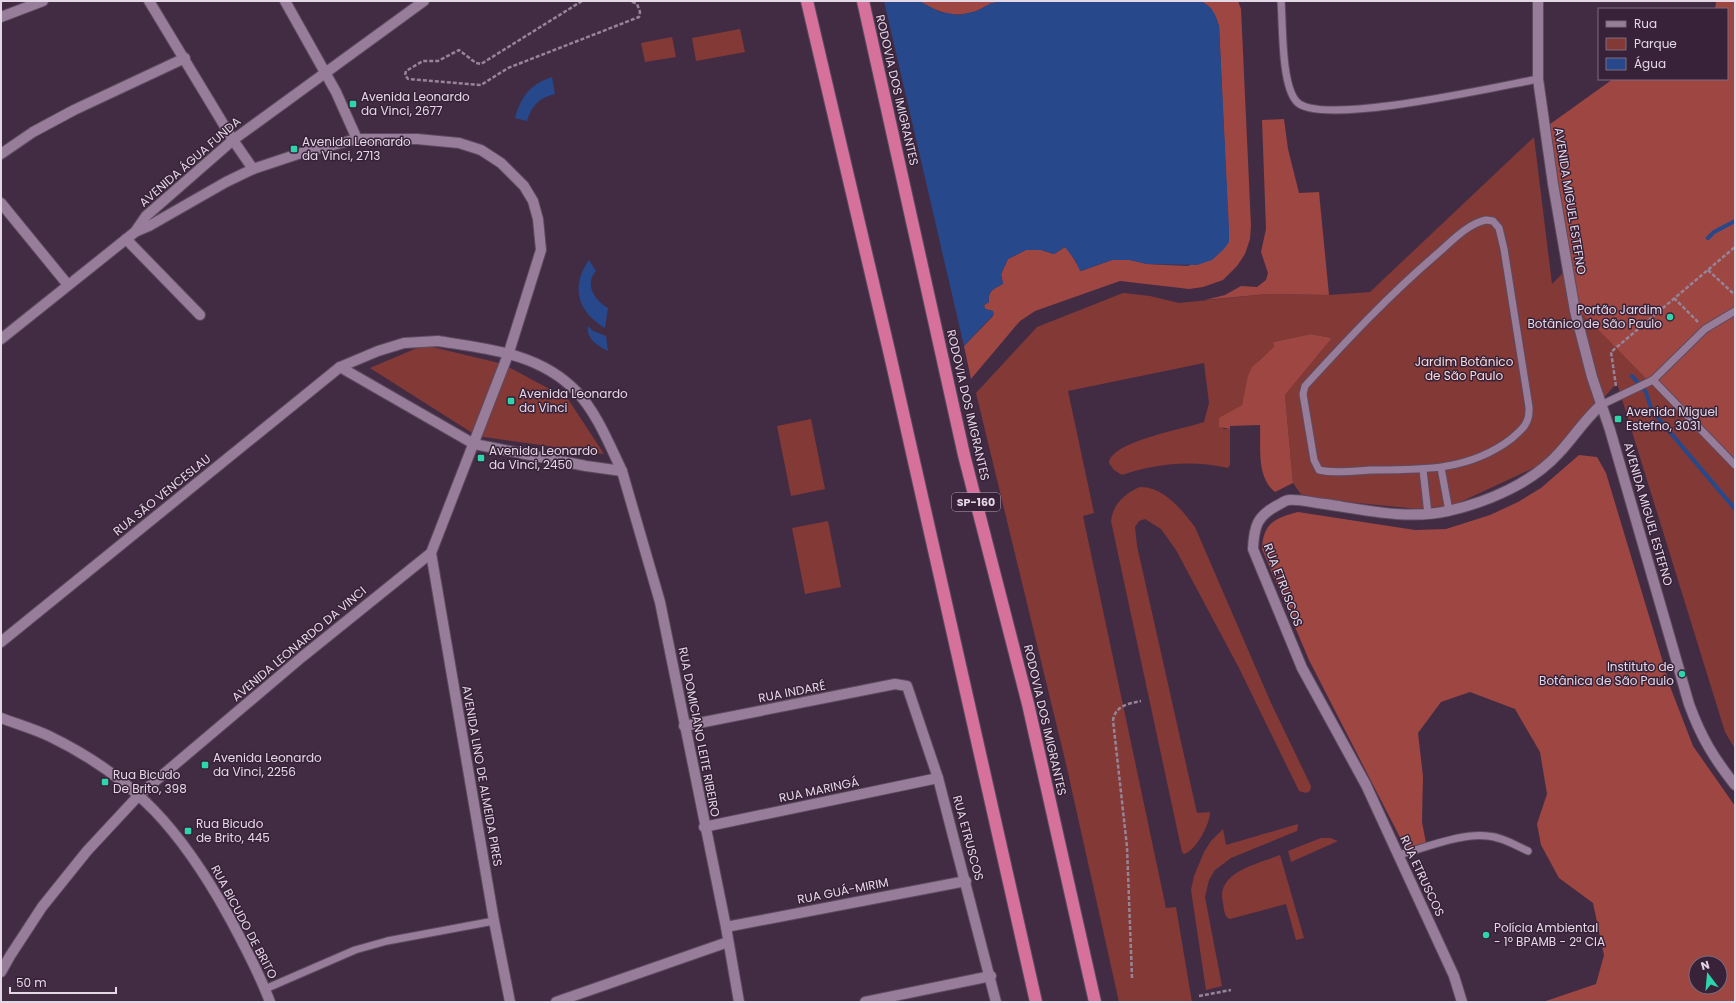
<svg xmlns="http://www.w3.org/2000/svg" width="1736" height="1003" viewBox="0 0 1736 1003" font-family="Poppins,sans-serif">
  <rect width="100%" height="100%" fill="#422c44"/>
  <g fill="#833936">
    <polygon points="740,29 745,52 696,61 692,38"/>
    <polygon points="672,37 676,57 645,62 641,43"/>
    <path d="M1735,127V749L1725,732L1617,383L1561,445L1538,466L1454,505L1418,509L1308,498L1300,493L1293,483L1285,395L1332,338L1311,334L1273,342L1274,347L1273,349L1258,361L1242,405L1229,413L1223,429H1230V465L1228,468C1191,460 1158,463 1122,475L1114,470L1109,463C1111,441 1185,429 1204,422L1209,403L1204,363L1068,391L1094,513L1083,516L1166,908L1176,907L1192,1002H1119L1066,764L976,393L1037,327L1123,293L1150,296L1179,303L1267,294L1329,295L1370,292L1534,137L1552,284L1570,266Z"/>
    <polygon points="424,345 503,364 568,399 604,454 477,436 370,368"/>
    <polygon points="811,419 825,489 791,496 777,426"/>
    <path d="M1140,487C1163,486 1182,510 1195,527L1271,703L1311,786L1310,791L1306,793L1299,791L1239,668L1176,550L1161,529L1145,519L1139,521L1135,527L1137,546L1197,813L1210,812C1210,824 1196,851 1184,854L1182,852L1111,521C1113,504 1125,493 1140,487Z"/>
    <polygon points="828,521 841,587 805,594 792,528"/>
    <polygon points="1298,824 1297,831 1231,858 1215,870 1209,880 1205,897 1222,986 1206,990 1191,890 1194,876 1204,852 1211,841 1223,829 1226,845"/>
    <polygon points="1321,838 1330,838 1338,841 1291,862 1288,851"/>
    <path d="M1280,855L1304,938L1296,940L1286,904L1230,919C1224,917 1224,909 1223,903C1215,872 1258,864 1280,855Z"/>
  </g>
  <g fill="#9d4642" fill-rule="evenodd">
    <path d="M919,1H1083L999,2C990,3 984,8 976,11C955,19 937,12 919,1Z"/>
    <path d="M1199,1H1238L1241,9L1251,226L1250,239L1245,254L1237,266L1223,280L1203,287L1189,289L1120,281L1035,311L1020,321L971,379L964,346L993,316V311L985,309L984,305L989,302C987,291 995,288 1003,284L1001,274L1008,259L1026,250H1041L1054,254L1065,247L1068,249L1081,271L1112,260H1130L1147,264L1188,266L1229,242L1219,26C1216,15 1210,4 1199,1Z"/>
    <polygon points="1716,1 1735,1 1735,469 1577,308 1546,127 1613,79 1727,79 1727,9 1715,9"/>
    <polygon points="1284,119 1288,149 1299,193 1319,192 1329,295 1267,294 1205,300 1225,295 1241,286 1257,287 1266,280 1268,273 1261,252 1266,229 1262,120"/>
    <path d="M1311,334L1332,338L1285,395L1293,483L1275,492C1256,477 1261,447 1260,425L1230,426V429L1219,427V418L1242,405L1248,376L1252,367L1274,347L1273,342Z"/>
    <path d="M1579,455L1597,457L1606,473L1671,689L1693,746L1735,806V1002H1543L1596,984L1604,955L1593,903L1559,878L1541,845L1537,824L1547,794L1540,752L1515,709L1470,692L1441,702L1418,733L1423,776L1422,822L1426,843L1406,849L1309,660L1262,549C1263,523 1275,518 1298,512L1415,530L1446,529L1490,515L1518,502L1541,488ZM1696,963H1720V987H1696Z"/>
  </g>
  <g fill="#27488a">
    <path d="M884,1H919L940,12L959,15L977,11L991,3L999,2L1199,1C1212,5 1215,13 1219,26L1229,229V242L1224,249L1212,260L1197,265L1147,264L1130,260H1112L1080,271L1075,260L1065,247L1054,254L1041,250H1026L1008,259L1001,274L1003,284C995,288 987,291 989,302L984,305L985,309L993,311L994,314L964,346Z"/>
    <path d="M552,77L555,94C540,97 531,106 527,121L515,118C521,97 530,84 552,77Z"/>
    <path d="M589,260L596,271C584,284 595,301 608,308L605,328C578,312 570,287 589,260Z"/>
    <path d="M588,326L593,331L606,336L608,351C598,346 586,339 588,326Z"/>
  </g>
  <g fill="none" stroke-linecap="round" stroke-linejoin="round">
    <g stroke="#27488a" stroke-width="4">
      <polyline points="1708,238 1714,232 1735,221"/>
      <polyline points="1632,376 1646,392 1652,411 1735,509"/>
    </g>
    <defs>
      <g id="service">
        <path d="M1281,1C1283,24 1281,86 1297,102C1321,127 1500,86 1538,79"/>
        <path d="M1486,220L1493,221L1499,228L1504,249L1529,407C1530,423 1523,429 1511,439C1469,471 1421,470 1371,470C1355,471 1335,474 1319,470L1314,460L1303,394L1305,386C1347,340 1389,295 1437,254C1452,241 1467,224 1486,220Z"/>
        <polyline points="1653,380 1735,465"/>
        <polyline points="1601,405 1653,380 1705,329 1735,311"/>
        <polyline points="1441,468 1449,511"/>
        <polyline points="1423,470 1428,514"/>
        <path d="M1398,855C1422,849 1463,832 1488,836C1502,837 1515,845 1528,851"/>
        <polyline points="265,989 355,950 387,941 494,921"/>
      </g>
      <g id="minor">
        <polyline points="149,1 233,140 253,169"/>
        <polyline points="285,1 336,92 357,139"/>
        <polyline points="1,17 43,1"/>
        <polyline points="1,154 33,132 74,110 185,58"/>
        <polyline points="1,203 68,285"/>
        <polyline points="126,239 200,315"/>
        <polyline points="1,339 135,232 146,216 233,140 424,1"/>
        <path d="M438,341C488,349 539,353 576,391C596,411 610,446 622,471L586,466L474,444L340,367L378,351L404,343Z"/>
        <polyline points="622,471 660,602 726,927 739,1002"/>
        <polyline points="431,553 494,921 510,1002"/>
        <polyline points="1,642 340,367"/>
        <path d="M1,718C17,724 34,729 49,736C136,778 182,832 228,915C243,943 259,972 270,1002"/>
        <polyline points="684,726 895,684 907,686 938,778 996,1002"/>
        <polyline points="704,827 938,778"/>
        <polyline points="726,927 966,881"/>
        <polyline points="1,972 10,956 42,907 87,851 140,794 302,657 431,553 509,352 541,250 538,219 533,201 524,186 501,163 481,150 459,143 417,139 357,139 301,153 253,169 226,182 149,226 135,232"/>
        <polyline points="556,1002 728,942"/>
        <polyline points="865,1002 991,976"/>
        <path d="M1462,1002L1454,976L1366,785L1302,668L1253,549C1254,526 1257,516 1278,505C1281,504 1285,500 1289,500C1300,499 1314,503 1325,504C1365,510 1408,520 1448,511C1488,502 1532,483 1559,453C1574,437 1585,419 1601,405"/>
      </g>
      <path id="secondary" d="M1538,1V79L1553,184L1575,311L1592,377L1610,430L1689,704C1701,737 1713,757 1735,785"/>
      <g id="motorway">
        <polyline points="807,1 890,355 1036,1002"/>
        <polyline points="863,1 964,455 1028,704 1095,1002"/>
      </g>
    </defs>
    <use href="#service" stroke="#5d4b5f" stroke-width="9"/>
    <use href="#minor" stroke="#5d4b5f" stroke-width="12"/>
    <use href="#secondary" stroke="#5d4b5f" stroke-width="12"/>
    <use href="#motorway" stroke="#5d4b5f" stroke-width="14"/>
    <g stroke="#968598" stroke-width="2.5" stroke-dasharray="4 2" stroke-linecap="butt">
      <polyline points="582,1 481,64 476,63 459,50 438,61 423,61 406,71 405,75 408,79 481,85 508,68 639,17 640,12 637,4 631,1"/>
      <polyline points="1708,270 1735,295"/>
      <polyline points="1674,298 1698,322"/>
      <polyline points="1616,386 1611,352 1735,247"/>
      <path d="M1132,978L1127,847L1113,720C1116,705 1128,704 1141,701"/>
      <polyline points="1199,996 1231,990"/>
    </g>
    <use href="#service" stroke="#977d99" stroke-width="7"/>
    <use href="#minor" stroke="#977d99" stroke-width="10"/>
    <use href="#secondary" stroke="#977d99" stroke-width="10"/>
    <use href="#motorway" stroke="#d6719c" stroke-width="12"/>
  </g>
  <g fill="#2dd5ab" stroke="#372239" stroke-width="1.5">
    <rect x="349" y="100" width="8" height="8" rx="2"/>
    <rect x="290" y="145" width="8" height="8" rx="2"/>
    <circle cx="1670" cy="317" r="4"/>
    <rect x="507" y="397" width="8" height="8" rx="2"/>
    <rect x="1614" y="415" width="8" height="8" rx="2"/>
    <rect x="477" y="454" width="8" height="8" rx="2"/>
    <circle cx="1682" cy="674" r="4"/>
    <rect x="201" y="761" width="8" height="8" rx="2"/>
    <rect x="101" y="778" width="8" height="8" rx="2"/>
    <rect x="184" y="827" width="8" height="8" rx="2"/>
    <circle cx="1486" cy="935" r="4"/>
  </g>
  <g text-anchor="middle" stroke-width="3" stroke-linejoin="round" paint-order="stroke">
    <rect fill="#372239" stroke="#b1a1b2" stroke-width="1" x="952" y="493" width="48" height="18" rx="3"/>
    <g font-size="11" font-weight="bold" fill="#e5d8e6">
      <text x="976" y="506">SP-160</text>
    </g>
    <g font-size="12" fill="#e5d8e6" stroke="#372239">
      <text transform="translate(897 90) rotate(77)" y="4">RODOVIA DOS IMIGRANTES</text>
      <text transform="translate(190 162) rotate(-41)" y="4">AVENIDA ÁGUA FUNDA</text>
      <text transform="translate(1570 201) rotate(81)" y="4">AVENIDA MIGUEL ESTEFNO</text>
      <text transform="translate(968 405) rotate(77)" y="4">RODOVIA DOS IMIGRANTES</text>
      <text transform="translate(162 495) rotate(-39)" y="4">RUA SÃO VENCESLAU</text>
      <text transform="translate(1648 514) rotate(74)" y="4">AVENIDA MIGUEL ESTEFNO</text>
      <text transform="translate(1283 585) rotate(69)" y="4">RUA ETRUSCOS</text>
      <text transform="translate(299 644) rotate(-40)" y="4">AVENIDA LEONARDO DA VINCI</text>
      <text transform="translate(792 692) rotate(-11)" y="4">RUA INDARÉ</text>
      <text transform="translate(1045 720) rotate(77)" y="4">RODOVIA DOS IMIGRANTES</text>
      <text transform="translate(699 732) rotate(79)" y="4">RUA DOMICIANO LEITE RIBEIRO</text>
      <text transform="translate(482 776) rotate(80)" y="4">AVENIDA LINO DE ALMEIDA PIRES</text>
      <text transform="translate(819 790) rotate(-12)" y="4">RUA MARINGÁ</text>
      <text transform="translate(968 838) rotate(75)" y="4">RUA ETRUSCOS</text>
      <text transform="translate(1422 876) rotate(65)" y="4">RUA ETRUSCOS</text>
      <text transform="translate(843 891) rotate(-11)" y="4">RUA GUÁ-MIRIM</text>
      <text transform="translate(244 922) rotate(62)" y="4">RUA BICUDO DE BRITO</text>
    </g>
    <g font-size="12" fill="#e5d8e6" stroke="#372239" text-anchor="start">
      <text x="361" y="101">Avenida Leonardo<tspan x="361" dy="14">da Vinci, 2677</tspan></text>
      <text x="302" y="146">Avenida Leonardo<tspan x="302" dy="14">da Vinci, 2713</tspan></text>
      <text x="1662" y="314" text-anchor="end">Portão Jardim<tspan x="1662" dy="14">Botânico de São Paulo</tspan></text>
      <text x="519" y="398">Avenida Leonardo<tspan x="519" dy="14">da Vinci</tspan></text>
      <text x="1626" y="416">Avenida Miguel<tspan x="1626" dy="14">Estefno, 3031</tspan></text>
      <text x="489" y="455">Avenida Leonardo<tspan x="489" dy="14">da Vinci, 2450</tspan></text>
      <text x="1674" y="671" text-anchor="end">Instituto de<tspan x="1674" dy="14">Botânica de São Paulo</tspan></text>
      <text x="213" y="762">Avenida Leonardo<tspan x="213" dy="14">da Vinci, 2256</tspan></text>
      <text x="113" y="779">Rua Bicudo<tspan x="113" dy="14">De Brito, 398</tspan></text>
      <text x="196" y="828">Rua Bicudo<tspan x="196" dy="14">de Brito, 445</tspan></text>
      <text x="1494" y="932">Polícia Ambiental<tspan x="1494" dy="14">- 1º BPAMB - 2ª CIA</tspan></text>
    </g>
    <g font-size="12" fill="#f5dbd8" stroke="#372239">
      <text x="1464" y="366">Jardim Botânico<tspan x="1464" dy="14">de São Paulo</tspan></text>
    </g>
  </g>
  <rect width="1736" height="1003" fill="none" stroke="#e5d8e6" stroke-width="4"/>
  <rect x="1598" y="8" width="130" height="72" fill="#372239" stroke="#7d6b7e"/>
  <rect x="1606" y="21" width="20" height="6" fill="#977d99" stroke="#7d6b7e"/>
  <text x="1634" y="28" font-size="12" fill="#e5d8e6">Rua</text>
  <rect x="1606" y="38" width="20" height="12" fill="#833936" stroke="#7d6b7e"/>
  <text x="1634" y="48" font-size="12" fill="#e5d8e6">Parque</text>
  <rect x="1606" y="58" width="20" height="12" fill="#27488a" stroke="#7d6b7e"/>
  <text x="1634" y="68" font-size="12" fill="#e5d8e6">Água</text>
  <g transform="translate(1708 975) rotate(344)"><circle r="19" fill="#372239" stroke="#7d6b7e"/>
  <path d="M0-3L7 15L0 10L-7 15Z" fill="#2dd5ab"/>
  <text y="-6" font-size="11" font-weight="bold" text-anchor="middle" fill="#e5d8e6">N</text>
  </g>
  <path d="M10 987v6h106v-6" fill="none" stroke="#e5d8e6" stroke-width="2"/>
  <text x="16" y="987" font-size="12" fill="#e5d8e6" stroke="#372239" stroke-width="3" paint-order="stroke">50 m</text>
</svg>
